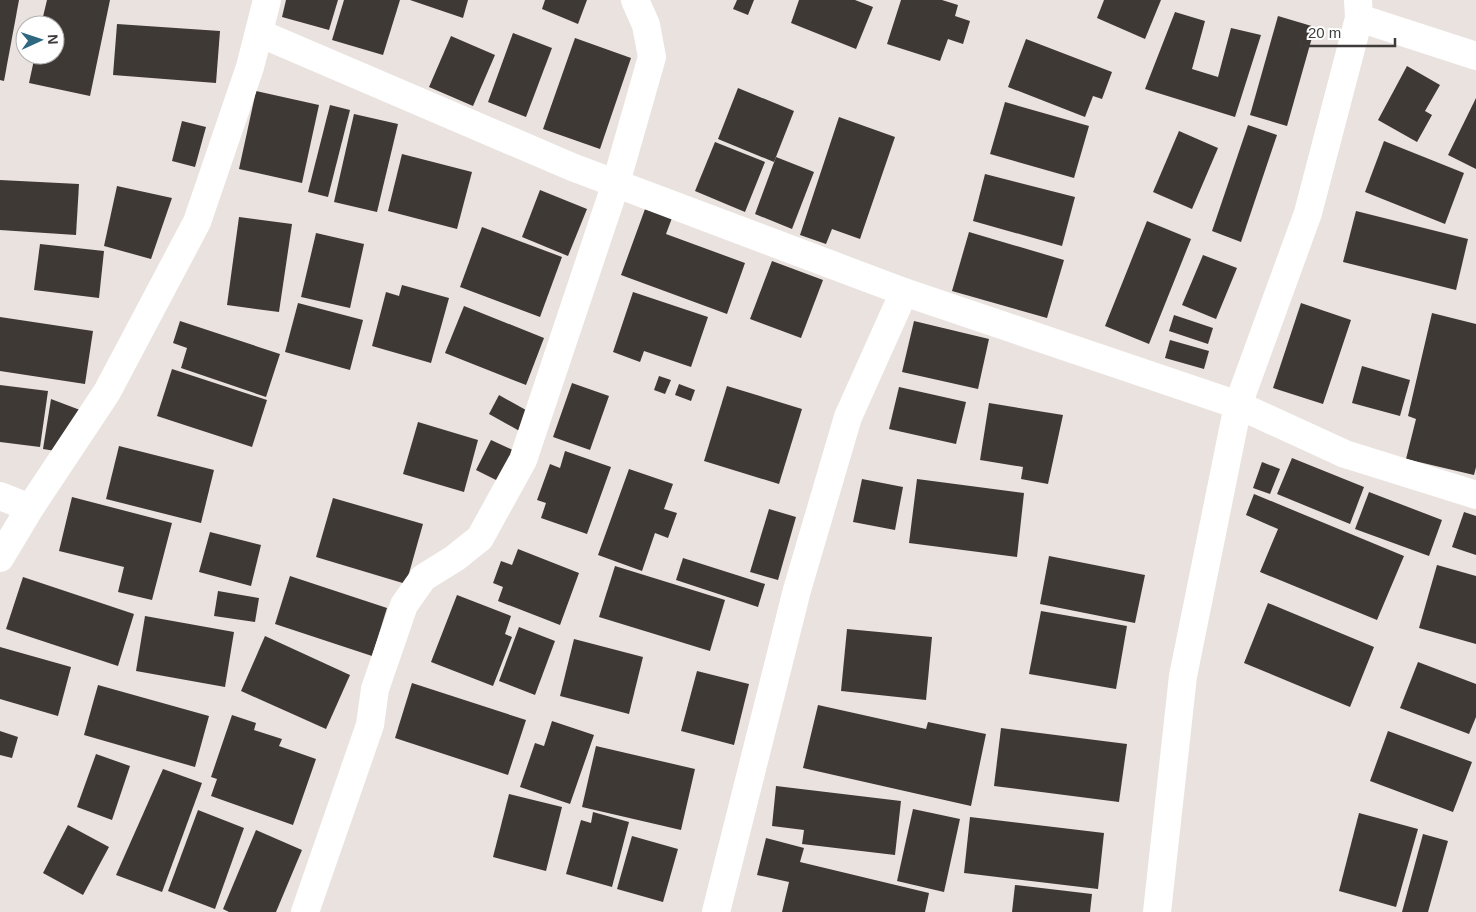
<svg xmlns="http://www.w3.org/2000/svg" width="1476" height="912" viewBox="0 0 1476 912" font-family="Helvetica,sans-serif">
  <rect width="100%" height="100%" fill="#eae2de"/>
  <g fill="#3f3936">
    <polygon points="0,0 19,0 4,81 0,80"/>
    <polygon points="47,0 110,0 90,96 29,83 35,55 55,55 55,25 41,25"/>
    <polygon points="286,0 338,0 329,30 282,17"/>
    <polygon points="344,0 400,0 383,55 332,40"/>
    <polygon points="410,0 468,0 463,18"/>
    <polygon points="545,0 587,0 578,24 542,9"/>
    <polygon points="737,0 754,0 748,15 733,9"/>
    <polygon points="799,0 855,0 873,7 856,49 791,23"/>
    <polygon points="901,0 942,0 958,5 955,16 970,21 963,44 948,39 940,61 887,44"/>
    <polygon points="1104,0 1161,0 1145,39 1097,18"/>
    <polygon points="1175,12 1205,21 1192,69 1218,77 1231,28 1261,35 1235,117 1145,89"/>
    <polygon points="1278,16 1315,27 1287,126 1250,115"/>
    <polygon points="117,24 220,31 216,83 113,75"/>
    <polygon points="513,33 552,48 526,117 488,102"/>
    <polygon points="451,36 495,55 473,106 429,87"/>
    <polygon points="575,38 631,58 600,149 543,129"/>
    <polygon points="1026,39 1112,72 1102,99 1093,96 1085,117 1008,87"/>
    <polygon points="1407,66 1440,85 1425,111 1432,115 1417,142 1378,120"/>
    <polygon points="738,88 794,111 774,162 718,139"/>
    <polygon points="256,91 319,105 302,183 239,169"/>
    <polygon points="1476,98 1476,169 1448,155"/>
    <polygon points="1005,102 1089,126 1074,178 990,154"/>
    <polygon points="330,105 350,110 328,197 308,192"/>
    <polygon points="354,114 398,124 377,212 334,202"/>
    <polygon points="839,117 895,137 860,239 832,229 826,244 800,235"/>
    <polygon points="182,121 206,127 195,167 172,161"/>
    <polygon points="1248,125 1277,135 1241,242 1212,231"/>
    <polygon points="1179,131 1218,148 1192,209 1153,192"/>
    <polygon points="1384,141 1464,173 1445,224 1365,192"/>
    <polygon points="715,142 765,162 745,212 695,191"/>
    <polygon points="402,154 472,172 457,229 388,211"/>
    <polygon points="776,157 814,172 792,229 755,214"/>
    <polygon points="985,174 1075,197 1062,246 973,221"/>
    <polygon points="0,180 79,184 76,235 0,230"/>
    <polygon points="117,186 172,198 151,259 104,246"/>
    <polygon points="540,190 587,209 568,256 522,237"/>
    <polygon points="645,209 672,218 666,234 745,263 727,314 621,275"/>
    <polygon points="1356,211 1468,239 1456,290 1343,262"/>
    <polygon points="239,217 292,224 279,312 227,305"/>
    <polygon points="1147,221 1191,239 1149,344 1105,326"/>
    <polygon points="482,227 562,257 540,317 460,287"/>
    <polygon points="969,232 1064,260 1047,318 952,291"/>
    <polygon points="316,233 364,244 350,308 301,297"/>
    <polygon points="40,244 104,251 99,298 34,290"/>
    <polygon points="1203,255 1237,268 1216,319 1182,305"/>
    <polygon points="772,261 823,280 801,338 750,319"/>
    <polygon points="402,285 449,298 431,363 372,346 386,292 399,296"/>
    <polygon points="633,292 708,317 691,367 644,351 640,362 613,352"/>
    <polygon points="298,303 363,320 350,370 285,352"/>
    <polygon points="1301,303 1351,320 1323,404 1273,388"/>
    <polygon points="464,306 544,338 526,385 445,353"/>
    <polygon points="1432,313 1476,324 1476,467 1474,475 1406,459 1416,419 1408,416"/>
    <polygon points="1174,315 1213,328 1208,344 1169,331"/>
    <polygon points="0,317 93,331 85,384 0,371"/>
    <polygon points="180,321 280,354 266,397 181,368 187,348 173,343"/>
    <polygon points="914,321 989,339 978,389 902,372"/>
    <polygon points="1170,340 1209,351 1204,369 1165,358"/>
    <polygon points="1362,366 1410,380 1400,416 1352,403"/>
    <polygon points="172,369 267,400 252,447 157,416"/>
    <polygon points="659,376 671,380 665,394 654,390"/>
    <polygon points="572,383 609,396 590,450 553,437"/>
    <polygon points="679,384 695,390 691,401 675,395"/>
    <polygon points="0,385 48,391 40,447 0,442"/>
    <polygon points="727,386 802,409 779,484 704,461"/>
    <polygon points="899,387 966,402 956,444 889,429"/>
    <polygon points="499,395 533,414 523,433 489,414"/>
    <polygon points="51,399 80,410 62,452 43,449"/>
    <polygon points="989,403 1063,415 1048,484 1021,479 1023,467 980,460"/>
    <polygon points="418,422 478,440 464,492 403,474"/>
    <polygon points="491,440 515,451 500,482 476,470"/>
    <polygon points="119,446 214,470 201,523 106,499"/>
    <polygon points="565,451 611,467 587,534 541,518 546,503 537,500 550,464 560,468"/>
    <polygon points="1292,458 1364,487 1350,524 1277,494"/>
    <polygon points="1262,462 1280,469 1270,494 1253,488"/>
    <polygon points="629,469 673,484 664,509 677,513 668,538 655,533 642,571 598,555"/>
    <polygon points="862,479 903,487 895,530 853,522"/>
    <polygon points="917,479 1024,493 1017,557 909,543"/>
    <polygon points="1369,492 1442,520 1429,556 1355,529"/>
    <polygon points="1254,494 1404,556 1377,620 1260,572 1278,529 1246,515"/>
    <polygon points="72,497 172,523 152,600 118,592 124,567 59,551"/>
    <polygon points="333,498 423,524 406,584 316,557"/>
    <polygon points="769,509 796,517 778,580 750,572"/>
    <polygon points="1464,512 1476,516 1476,555 1452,547"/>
    <polygon points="210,532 261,545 251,586 199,572"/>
    <polygon points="518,549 579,573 560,625 498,601 503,587 493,583 501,561 512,565"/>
    <polygon points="1049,556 1145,575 1135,623 1040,604"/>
    <polygon points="683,558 765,584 758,607 676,580"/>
    <polygon points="1437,565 1476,576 1476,644 1419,628"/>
    <polygon points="615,566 725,600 710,651 599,617"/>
    <polygon points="290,576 387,608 372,656 275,624"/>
    <polygon points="23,577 134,614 118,666 6,629"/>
    <polygon points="218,591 259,598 255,622 214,616"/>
    <polygon points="457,595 511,616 505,634 512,637 493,686 431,662"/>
    <polygon points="1268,603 1374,647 1350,707 1244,663"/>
    <polygon points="1041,611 1127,626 1116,689 1029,674"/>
    <polygon points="145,616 234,632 225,687 136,671"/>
    <polygon points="519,627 555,641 535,695 499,681"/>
    <polygon points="847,629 932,637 926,700 841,691"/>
    <polygon points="265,636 350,675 326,729 241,691"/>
    <polygon points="574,639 643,657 629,714 560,696"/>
    <polygon points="0,647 71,667 58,716 0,699"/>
    <polygon points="1418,662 1476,684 1476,717 1469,734 1400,708"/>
    <polygon points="697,671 749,684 734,745 681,731"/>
    <polygon points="412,683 526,720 508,775 395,738"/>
    <polygon points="98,685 209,716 195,767 84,735"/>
    <polygon points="818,705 926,729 928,722 986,734 971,806 803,768"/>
    <polygon points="232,715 256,723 254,730 282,739 279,746 316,759 293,825 211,796 217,779 211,777"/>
    <polygon points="552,721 594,735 570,804 520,787 535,743 544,746"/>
    <polygon points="1001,728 1127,744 1119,802 994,786"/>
    <polygon points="0,731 18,737 12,758 0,755"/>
    <polygon points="1388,731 1472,762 1453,812 1370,781"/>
    <polygon points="596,746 695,769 681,830 582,807"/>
    <polygon points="96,754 130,766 112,820 77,807"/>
    <polygon points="163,769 202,783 162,892 116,875"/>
    <polygon points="776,786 901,801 895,855 802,844 804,830 772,826"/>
    <polygon points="509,794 562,807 546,871 493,857"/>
    <polygon points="913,809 960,819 944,892 897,881"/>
    <polygon points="198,810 244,828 215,909 168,891"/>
    <polygon points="593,812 629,822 612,887 566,874 581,820 591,823"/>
    <polygon points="1359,813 1418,829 1396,907 1339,891"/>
    <polygon points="970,817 1104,833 1098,889 964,873"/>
    <polygon points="68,825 109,847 83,895 43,873"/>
    <polygon points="256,830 302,850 276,912 229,912 223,909"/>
    <polygon points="1423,834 1448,841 1428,912 1402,912"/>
    <polygon points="632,836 678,849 663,902 617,889"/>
    <polygon points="766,838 804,848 800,862 929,893 925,912 782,912 789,882 757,875"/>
    <polygon points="1015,885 1092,894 1090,912 1012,912"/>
  </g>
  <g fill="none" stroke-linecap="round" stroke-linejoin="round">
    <g stroke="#fff" stroke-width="28">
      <polyline points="1359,18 1476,56"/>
      <polyline points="259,33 572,167 904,292 1238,405 1345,454 1476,495"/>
      <polyline points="0,496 30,508"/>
      <polyline points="0,558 30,508 107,392 197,222 250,67 267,0"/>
      <polyline points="305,912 370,725 375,689 404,605 423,578 455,558 480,538 523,460 616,183 652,57 646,25 635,0"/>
      <polyline points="716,912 797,590 848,417 904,292"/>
      <polyline points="1157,912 1183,676 1238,405 1308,213 1359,18 1358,0"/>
    </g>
  </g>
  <g transform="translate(40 40) rotate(87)"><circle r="24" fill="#ffffff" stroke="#b2b1b0"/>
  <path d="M0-4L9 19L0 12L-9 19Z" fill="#2d6780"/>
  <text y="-8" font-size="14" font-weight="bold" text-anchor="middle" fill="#3e3b3a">N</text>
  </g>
  <path d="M1301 38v8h94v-8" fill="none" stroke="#3e3b3a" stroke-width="2.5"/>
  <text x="1308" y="38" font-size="15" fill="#3e3b3a" stroke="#ffffff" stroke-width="4" paint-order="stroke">20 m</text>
</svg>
